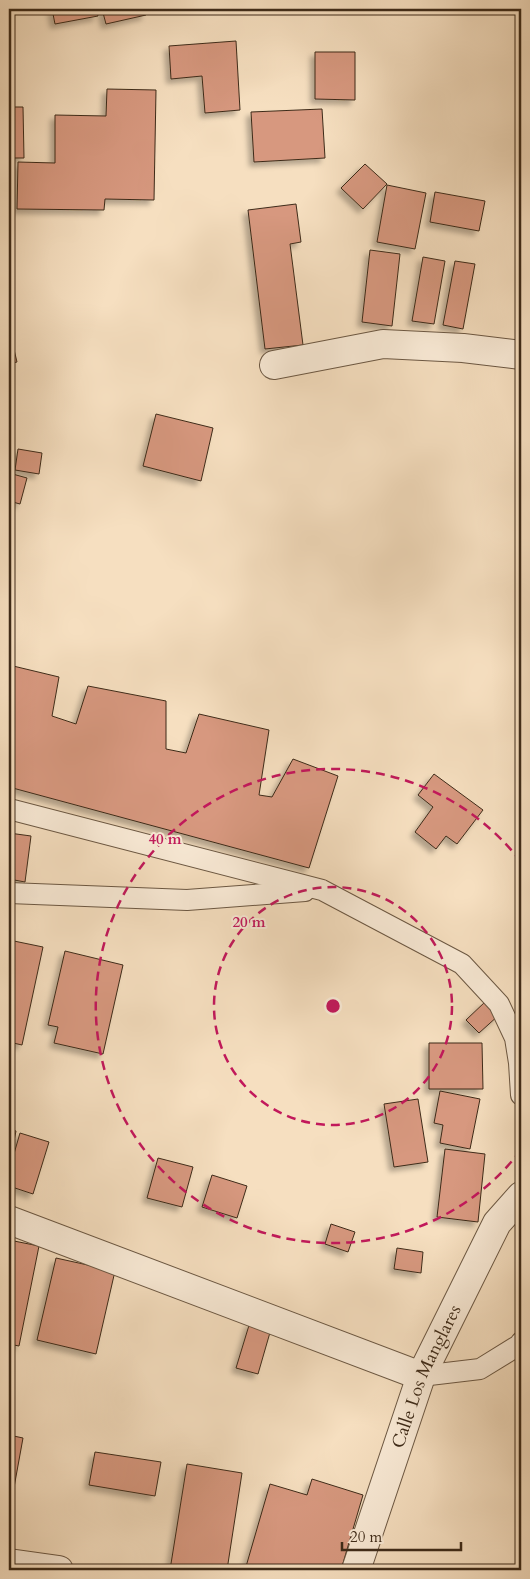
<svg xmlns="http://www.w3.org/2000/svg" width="530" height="1579" viewBox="0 0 530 1579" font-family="Cardo,serif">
  <defs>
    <filter id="shadow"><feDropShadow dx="-4.5" dy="4.5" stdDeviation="2.5" flood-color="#0004"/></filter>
  </defs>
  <rect width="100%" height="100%" fill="#f6dfc0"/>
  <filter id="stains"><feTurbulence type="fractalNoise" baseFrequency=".004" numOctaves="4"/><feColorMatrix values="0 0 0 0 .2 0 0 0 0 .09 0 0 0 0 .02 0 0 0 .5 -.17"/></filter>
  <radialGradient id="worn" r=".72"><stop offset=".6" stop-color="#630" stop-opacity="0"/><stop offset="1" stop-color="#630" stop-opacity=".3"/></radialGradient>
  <g fill="#d7987f" stroke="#3e2b19" filter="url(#shadow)">
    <polygon points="52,9 96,9 98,16 55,24"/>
    <polygon points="102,9 145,9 146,15 106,24"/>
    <polygon points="236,41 240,110 205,113 202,76 171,79 169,46"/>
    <polygon points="315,52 355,52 355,100 315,99"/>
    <polygon points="107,89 156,90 154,200 105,199 104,210 17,209 18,162 55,163 55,115 106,116"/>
    <polygon points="9,107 23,107 24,158 9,158"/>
    <polygon points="322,109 325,158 254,162 251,112"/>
    <polygon points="365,164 387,184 363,209 341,188"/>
    <polygon points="387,185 426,193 415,249 377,242"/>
    <polygon points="435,192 485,201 479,231 430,222"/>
    <polygon points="296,204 301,242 290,244 303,345 265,349 248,210"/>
    <polygon points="370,250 400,254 392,326 362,322"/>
    <polygon points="423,257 445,261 434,324 412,321"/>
    <polygon points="455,261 475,264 463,329 443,325"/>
    <polygon points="9,329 17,362 9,364"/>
    <polygon points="156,414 213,428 201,481 143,466"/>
    <polygon points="18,449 42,453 39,474 15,470"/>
    <polygon points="9,473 27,478 20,504 9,501"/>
    <polygon points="9,665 59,677 52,716 76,724 88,686 166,701 166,749 186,753 199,714 269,730 259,795 272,797 293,759 338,776 309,868 9,787"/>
    <polygon points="434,774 483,810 457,844 446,836 436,849 415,832 433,807 418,795"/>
    <polygon points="9,833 31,836 25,882 9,879"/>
    <polygon points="9,940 43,947 22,1045 9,1042"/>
    <polygon points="65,951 123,965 103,1054 54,1043 58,1027 48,1025"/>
    <polygon points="486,1001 499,1015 479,1033 466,1020"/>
    <polygon points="429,1043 482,1043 483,1089 429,1089"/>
    <polygon points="440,1091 480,1099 470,1149 440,1143 443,1125 434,1123"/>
    <polygon points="418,1099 428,1162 394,1167 384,1104"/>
    <polygon points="9,1129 16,1131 12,1151 9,1150"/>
    <polygon points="20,1133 49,1142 33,1194 9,1186 9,1171"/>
    <polygon points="445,1149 485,1154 478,1222 437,1217"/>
    <polygon points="158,1158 193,1167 182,1207 147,1198"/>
    <polygon points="212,1175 247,1186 237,1218 202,1207"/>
    <polygon points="331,1224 355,1232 348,1252 325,1244"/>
    <polygon points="9,1240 39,1246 19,1346 9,1344"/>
    <polygon points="397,1248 423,1252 421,1273 394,1269"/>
    <polygon points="56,1258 115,1271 96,1354 37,1340"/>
    <polygon points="250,1322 271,1329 258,1374 236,1368"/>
    <polygon points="9,1435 23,1438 9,1515"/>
    <polygon points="95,1452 161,1462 155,1496 89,1485"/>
    <polygon points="187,1464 242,1473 227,1570 170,1570"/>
    <polygon points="312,1479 363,1495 341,1570 245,1570 270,1484 307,1495"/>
  </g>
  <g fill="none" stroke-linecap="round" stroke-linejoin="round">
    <defs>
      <g id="lane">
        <polyline points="9,809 322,890 462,964 499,1004 515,1038 519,1063 521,1095"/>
        <polyline points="9,893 187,900 305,891"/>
        <polyline points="421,1376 480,1369 519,1345 521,1342"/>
      </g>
      <g id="street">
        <polyline points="274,365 383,344 463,348 521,355"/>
        <polyline points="9,1220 421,1376"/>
        <polyline points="9,1563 59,1570"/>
        <path id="s1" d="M356,1570L421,1376L497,1223L521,1196"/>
      </g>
    </defs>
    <use href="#lane" stroke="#6c5843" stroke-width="22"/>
    <use href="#street" stroke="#6c5843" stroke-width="30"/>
    <use href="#lane" stroke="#f9ead6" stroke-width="20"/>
    <use href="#street" stroke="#f9ead6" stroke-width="28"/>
  </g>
  <g fill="none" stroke="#c2185b" stroke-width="2.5" stroke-dasharray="9 6">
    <circle cx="333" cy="1006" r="119"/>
    <path d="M521 1150A237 237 0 1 1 521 862"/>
  </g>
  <g text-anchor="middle" stroke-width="4" stroke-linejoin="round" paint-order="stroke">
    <g font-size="18" fill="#3e2b19" stroke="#f9ead6">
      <text dy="6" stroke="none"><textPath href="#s1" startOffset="206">Calle Los Manglares</textPath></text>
    </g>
  </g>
  <circle cx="333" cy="1006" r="8" fill="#c2185b" stroke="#f9ead6" stroke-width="2.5"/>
  <g font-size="15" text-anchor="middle" font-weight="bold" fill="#c2185b" stroke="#f9ead6" stroke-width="4" stroke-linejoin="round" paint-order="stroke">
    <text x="165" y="844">40 m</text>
    <text x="249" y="927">20 m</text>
  </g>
  <rect width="530" height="1579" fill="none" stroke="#f6dfc0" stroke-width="30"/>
  <rect x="10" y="10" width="510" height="1559" fill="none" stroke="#3e2b19" stroke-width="2.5"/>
  <rect x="15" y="15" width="500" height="1549" fill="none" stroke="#3e2b19"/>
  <path d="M342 1542v8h119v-8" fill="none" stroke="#3e2b19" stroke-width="2.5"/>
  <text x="350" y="1542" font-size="15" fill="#3e2b19" stroke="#f9ead6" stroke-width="4" paint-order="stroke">20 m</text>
  <rect width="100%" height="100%" filter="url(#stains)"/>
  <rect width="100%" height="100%" fill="url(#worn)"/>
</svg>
